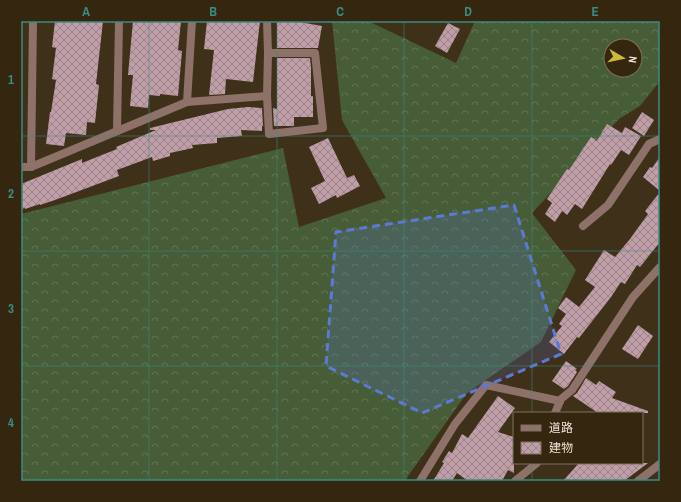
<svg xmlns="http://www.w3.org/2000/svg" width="681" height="502" viewBox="0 0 681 502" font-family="'Archivo Narrow','Noto Sans JP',sans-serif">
  <defs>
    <pattern id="forest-crowns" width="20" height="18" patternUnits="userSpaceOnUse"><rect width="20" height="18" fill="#475d37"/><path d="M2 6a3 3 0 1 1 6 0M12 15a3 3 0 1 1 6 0" fill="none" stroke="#627453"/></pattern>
    <pattern id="building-cross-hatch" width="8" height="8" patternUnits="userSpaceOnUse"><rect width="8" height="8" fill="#bf9ea8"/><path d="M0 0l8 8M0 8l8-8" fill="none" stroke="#9b8389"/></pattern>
  </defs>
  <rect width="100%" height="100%" fill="#3f3019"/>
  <path fill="url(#forest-crowns)" fill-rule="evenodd" d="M332,21H368L456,63L475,21H660V81L640,106L619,119L532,213L576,270L541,342L467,393L408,476L406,481H21V214L283,148L299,227L386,198L342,120ZM611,46H635V70H611Z"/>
  <g fill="url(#building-cross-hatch)">
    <polygon points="55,21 103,21 96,84 99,85 95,123 87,122 86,135 66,133 64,146 46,144 50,112 51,112 56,80 52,79 56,48 52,47"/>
    <polygon points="133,21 181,21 178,50 182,51 178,96 160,94 160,96 149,95 148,108 130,106 133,75 128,75"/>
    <polygon points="207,21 260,21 253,82 226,79 225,94 209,95 214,50 204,49"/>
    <polygon points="277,21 294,21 322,26 318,48 277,48"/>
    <polygon points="448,23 460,29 447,53 435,46"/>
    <polygon points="277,58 310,58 311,68 311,96 313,96 313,117 294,117 294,126 274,126 273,108 277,109"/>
    <polygon points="248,107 262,108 263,126 262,126 262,131 241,130 242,136 217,138 217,143 192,145 193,148 170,153 170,156 153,161 152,157 117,170 119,176 55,200 40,205 40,204 25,209 25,208 21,209 21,184 82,159 82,163 117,149 116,147 156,130 150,130 150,128 228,109"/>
    <polygon points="642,112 654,120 644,136 632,128"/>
    <polygon points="607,124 622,133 625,127 641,136 629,155 621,150 611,165 610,164 582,209 575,204 567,215 562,211 555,222 545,214 552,203 547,199 567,169 569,170 591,137 597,141"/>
    <polygon points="328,138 347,178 354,175 360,186 337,198 336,195 319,204 311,188 325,181 309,147"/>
    <polygon points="660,157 660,191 643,177 650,167 652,168"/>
    <polygon points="660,192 660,242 640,267 637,265 625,284 621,282 611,297 579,338 577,337 564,354 549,342 562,326 559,324 566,314 558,308 566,297 579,307 595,287 585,280 604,250 615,257 630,239 648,214 645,211"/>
    <polygon points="638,325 653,336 638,359 622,349"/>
    <polygon points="566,361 577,369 575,370 577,372 568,386 564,389 552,381"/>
    <polygon points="586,378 596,385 599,381 616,392 612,398 648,411 648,413 598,413 573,396 577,393"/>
    <polygon points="498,396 515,408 498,432 514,437 514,473 508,470 502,481 468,481 457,473 452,481 433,481 444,463 442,462 449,451 452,453 462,434 468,438"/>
    <polygon points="579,463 648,463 624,481 563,481"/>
  </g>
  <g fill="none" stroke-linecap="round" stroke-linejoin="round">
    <g stroke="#8e726a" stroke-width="8">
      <polyline points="267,21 268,53 267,96 269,134 323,128 315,53 268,53"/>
      <polyline points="187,102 192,21"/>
      <polyline points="117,131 119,21"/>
      <polyline points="21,167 31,167 187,102 267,96"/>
      <polyline points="31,167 33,21"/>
      <polyline points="583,226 608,205 649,144 660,139"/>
      <polyline points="555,413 561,399 572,390 633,297 660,267"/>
      <polyline points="420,481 455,424 486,385 560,401"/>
      <polyline points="515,481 537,463"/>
      <polyline points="638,481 660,464"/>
    </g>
  </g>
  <path fill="#5b7ad7" fill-opacity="0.2" stroke="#5b7ad7" stroke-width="3" stroke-dasharray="8 5" stroke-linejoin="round" d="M514,205L561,354L422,413L326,366L336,232Z"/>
  <path fill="none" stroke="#3b8c83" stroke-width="1" stroke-opacity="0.55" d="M149,21V481M277,21V481M404,21V481M532,21V413M21,136H660M21,251H660M21,366H660M532,463V481"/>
  <rect width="681" height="502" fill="none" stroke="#35260f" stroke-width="44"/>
  <rect x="513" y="412" width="130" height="52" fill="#35260f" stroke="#7e715e"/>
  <rect x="521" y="425" width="20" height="6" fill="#8e726a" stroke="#7e715e"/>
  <text x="549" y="432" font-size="12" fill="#ece2d5">道路</text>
  <rect x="521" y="442" width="20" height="12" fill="url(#building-cross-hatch)" stroke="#7e715e"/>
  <text x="549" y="452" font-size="12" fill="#ece2d5">建物</text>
  <g transform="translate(623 58) rotate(99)"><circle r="19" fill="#35260f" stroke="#7e715e"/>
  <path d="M0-3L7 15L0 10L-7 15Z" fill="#cbba39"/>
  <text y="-6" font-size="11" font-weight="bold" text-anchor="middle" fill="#ece2d5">N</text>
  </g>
  <rect x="22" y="22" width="637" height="458" fill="none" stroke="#3b8c83" stroke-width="1.5"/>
  <g font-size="13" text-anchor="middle" font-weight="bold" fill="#3b8c83">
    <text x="86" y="16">A</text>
    <text x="213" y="16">B</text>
    <text x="340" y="16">C</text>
    <text x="468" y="16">D</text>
    <text x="595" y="16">E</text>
    <text x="11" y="84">1</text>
    <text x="11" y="198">2</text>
    <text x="11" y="313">3</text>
    <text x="11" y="427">4</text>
  </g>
</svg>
